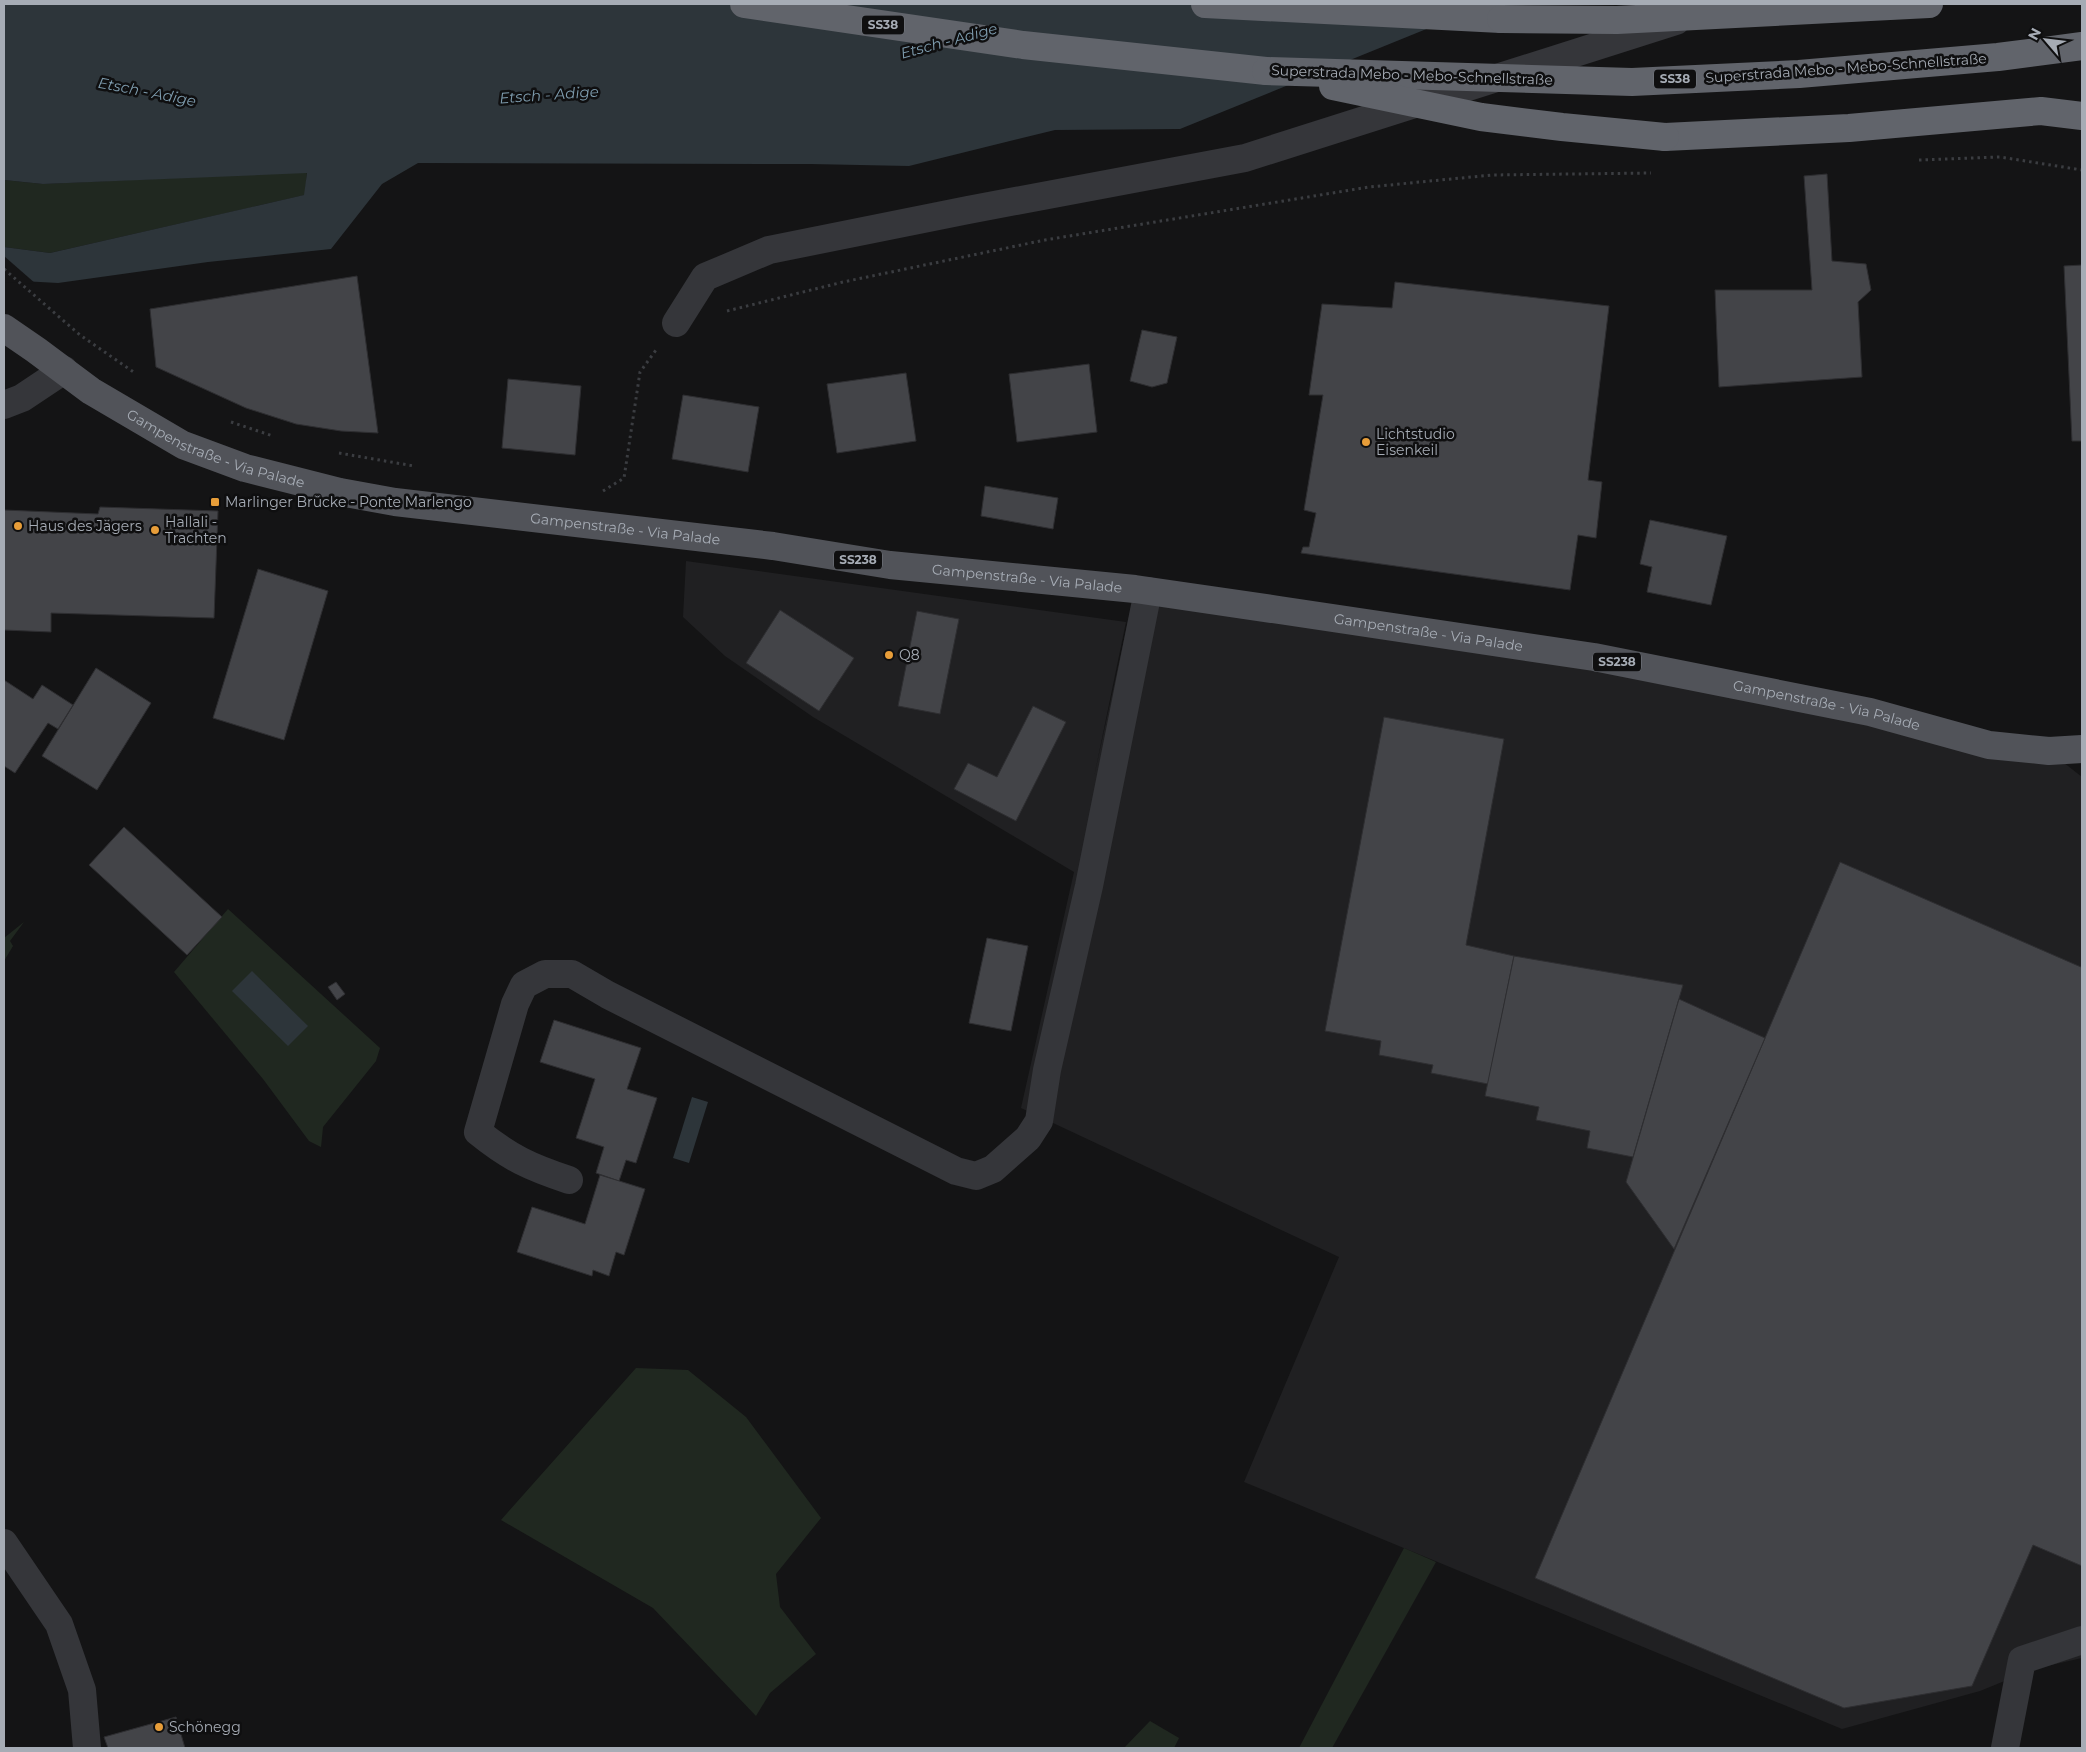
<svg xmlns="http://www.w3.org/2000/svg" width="2086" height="1752" viewBox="0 0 2086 1752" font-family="Montserrat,sans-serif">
  <rect width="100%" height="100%" fill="#141415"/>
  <polygon fill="#202022" points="686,561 1126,622 1094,777 1135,589 2049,751 2082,777 2082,1658 2034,1669 1980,1691 1842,1729 1244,1482 1339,1257 1021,1108 1074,872 813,717 725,656 683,617"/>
  <g fill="#202820">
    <polygon points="307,172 305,195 50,253 4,247 4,180 43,184"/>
    <polygon points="228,909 380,1048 376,1061 323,1127 321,1147 309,1141 263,1079 174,972"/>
    <polygon points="24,922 10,941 13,946 4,961 4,938"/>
    <polygon points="636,1368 688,1370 746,1417 821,1518 776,1574 780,1607 816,1654 770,1693 756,1716 653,1608 501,1520"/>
    <polygon points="1404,1548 1436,1562 1332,1748 1299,1748"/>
    <polygon points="1150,1721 1179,1738 1174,1748 1124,1748"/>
  </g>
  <g fill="#2d353a">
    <polygon points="4,4 1488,4 1180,129 1055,130 909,166 810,164 418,163 382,184 331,249 208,262 58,283 4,280 4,247 50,253 304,195 307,173 43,184 4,180"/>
    <polygon points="252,971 308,1026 288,1046 232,991"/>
    <polygon points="692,1097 708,1102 689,1163 673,1158"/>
  </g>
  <polygon fill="#141415" points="4,256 36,284 4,282"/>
  <g fill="#434448" stroke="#2e2e31">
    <polygon points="1827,174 1832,261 1866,264 1871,290 1858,302 1862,377 1719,387 1715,290 1812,290 1804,176"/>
    <polygon points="2082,265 2082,441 2072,441 2064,266"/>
    <polygon points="357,276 378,433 341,431 296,424 246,408 156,367 150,309"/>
    <polygon points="1395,282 1609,306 1588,480 1602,482 1596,538 1578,535 1570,590 1301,553 1303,547 1309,547 1316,513 1304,510 1323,395 1309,395 1322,304 1392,308"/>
    <polygon points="1142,330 1177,337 1167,383 1152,387 1130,381"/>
    <polygon points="1089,364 1097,432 1017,442 1009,374"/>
    <polygon points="906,373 916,441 837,453 827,384"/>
    <polygon points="508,379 581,386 575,455 502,448"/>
    <polygon points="683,395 759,407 748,472 672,459"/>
    <polygon points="985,486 1058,498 1053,529 981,516"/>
    <polygon points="100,507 218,511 214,618 51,613 51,632 4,630 4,510 98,514"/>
    <polygon points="1650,520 1727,536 1711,605 1647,592 1652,567 1640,564"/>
    <polygon points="258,569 328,591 284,740 213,718"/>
    <polygon points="780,610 854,658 819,711 746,663"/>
    <polygon points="917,611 959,619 940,714 898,706"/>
    <polygon points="96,668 151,703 97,790 42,756"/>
    <polygon points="4,680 33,699 42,685 73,705 58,729 48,723 15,773 4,766"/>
    <polygon points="1033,706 1066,722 1016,821 954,789 968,763 997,777"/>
    <polygon points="1384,717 1504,739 1466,945 1514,956 1488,1084 1431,1073 1433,1065 1379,1055 1381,1041 1325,1031"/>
    <polygon points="124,827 222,917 187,955 89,865"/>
    <polygon points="1840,862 2081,967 2082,965 2082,1566 2033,1545 1972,1686 1844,1708 1535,1578"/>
    <polygon points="987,938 1028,946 1011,1031 969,1023"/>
    <polygon points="1514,956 1683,985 1633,1157 1587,1148 1590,1131 1536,1120 1539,1107 1485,1096"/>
    <polygon points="336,982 345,994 337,1000 328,987"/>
    <polygon points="1679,999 1765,1038 1674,1249 1626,1182"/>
    <polygon points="554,1020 641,1048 627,1089 657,1098 636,1163 626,1160 619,1181 596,1173 604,1147 576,1138 595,1079 540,1062"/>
    <polygon points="600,1175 645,1189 624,1255 616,1252 609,1276 593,1270 592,1276 517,1252 532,1207 585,1224"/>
    <polygon points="176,1717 185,1748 108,1748 104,1737"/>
  </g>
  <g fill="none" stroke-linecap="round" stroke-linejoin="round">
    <g stroke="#3b3d41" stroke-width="3" stroke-dasharray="2.5 4" stroke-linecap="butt">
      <polyline points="1919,160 2000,157 2082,170"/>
      <polyline points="4,269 80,335 135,373"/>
      <polyline points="727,311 843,282 1045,240 1369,187 1492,175 1651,173"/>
      <polyline points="231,422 273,436"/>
      <polyline points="339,453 414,466"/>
      <polyline points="603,491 624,478 640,372 656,350"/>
    </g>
    <g stroke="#35363a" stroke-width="28">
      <polyline points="676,323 705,277 769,250 968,210 1245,158 1676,21"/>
      <polyline points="4,405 22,398 64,370"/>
      <path d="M569,1180C530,1167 510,1158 478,1132L515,1004L524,985L545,974H572L608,995L956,1171L976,1176L993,1169L1028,1138L1039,1121L1047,1070L1089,886L1148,591"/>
      <polyline points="4,1543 59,1624 82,1690 87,1748"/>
      <polyline points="2005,1748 2022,1660 2082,1640"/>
    </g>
    <path stroke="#515359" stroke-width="28" id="s1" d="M4,328L36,350L91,391L183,445L245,468L340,492L395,502L773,546L890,565L1135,589L1279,610L1594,657L1870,712L1989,745L2049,751L2082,749"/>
    <g stroke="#61646b" stroke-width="28">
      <polyline points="744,4 1023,45 1266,71"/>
      <polyline points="1205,4 1501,19"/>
      <polyline points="1665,137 1849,128 2041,111 2082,116"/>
    </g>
    <g stroke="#61646b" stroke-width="28">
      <polyline points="1501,19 1617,20 1929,4"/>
      <polyline points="1266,71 1632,82 1799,74 1998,57 2082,46"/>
      <polyline points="1333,86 1481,117 1562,127 1665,137"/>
    </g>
  </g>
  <g fill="#e79d39" stroke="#0f0f10" stroke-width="2">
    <circle cx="1366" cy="442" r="5"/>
    <rect x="210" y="497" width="10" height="10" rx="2.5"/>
    <circle cx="18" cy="526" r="5"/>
    <circle cx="155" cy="530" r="5"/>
    <circle cx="889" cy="655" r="5"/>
    <circle cx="159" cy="1727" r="5"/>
  </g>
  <g text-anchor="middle" stroke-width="5" stroke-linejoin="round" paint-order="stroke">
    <g fill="#0f0f10" stroke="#797d84" stroke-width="1">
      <rect x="862" y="15.5" width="42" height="19" rx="4"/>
      <rect x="1654" y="69.5" width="42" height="19" rx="4"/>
      <rect x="834" y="550.5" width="48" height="19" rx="4"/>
      <rect x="1593" y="652.5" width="48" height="19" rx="4"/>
    </g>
    <g font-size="12" font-weight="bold" fill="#a6acb5">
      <text x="883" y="29">SS38</text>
      <text x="1675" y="83">SS38</text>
      <text x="858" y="564">SS238</text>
      <text x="1617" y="666">SS238</text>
    </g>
    <g font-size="14" fill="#a6acb5" stroke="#0f0f10">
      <text transform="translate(1846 68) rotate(-4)" y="5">Superstrada Mebo - Mebo-Schnellstraße</text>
      <text transform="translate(1412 75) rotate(2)" y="5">Superstrada Mebo - Mebo-Schnellstraße</text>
      <text dy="5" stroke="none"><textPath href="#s1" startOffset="246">Gampenstraße - Via Palade</textPath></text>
      <text dy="5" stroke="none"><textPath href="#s1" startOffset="666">Gampenstraße - Via Palade</textPath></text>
      <text dy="5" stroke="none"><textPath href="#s1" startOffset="1071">Gampenstraße - Via Palade</textPath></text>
      <text dy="5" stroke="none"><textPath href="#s1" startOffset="1476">Gampenstraße - Via Palade</textPath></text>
      <text dy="5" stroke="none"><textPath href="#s1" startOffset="1881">Gampenstraße - Via Palade</textPath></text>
    </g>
    <g font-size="14" fill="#a6acb5" stroke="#0f0f10" text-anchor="start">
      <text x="1376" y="439">Lichtstudio<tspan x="1376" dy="16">Eisenkeil</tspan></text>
      <text x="225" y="507">Marlinger Brücke - Ponte Marlengo</text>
      <text x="165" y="527">Hallali -<tspan x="165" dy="16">Trachten</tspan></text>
      <text x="28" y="531">Haus des Jägers</text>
      <text x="899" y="660">Q8</text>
      <text x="169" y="1732">Schönegg</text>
    </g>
    <g font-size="15" font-style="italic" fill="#7e9cae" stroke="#0f0f10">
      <text transform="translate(949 41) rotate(-15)" y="5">Etsch - Adige</text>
      <text transform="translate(147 92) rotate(11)" y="5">Etsch - Adige</text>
      <text transform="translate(549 95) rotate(-4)" y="5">Etsch - Adige</text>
    </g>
  </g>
  <rect width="2086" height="1752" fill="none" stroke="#a6acb5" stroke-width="10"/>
  <g transform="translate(2046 40) rotate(298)" stroke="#0f0f10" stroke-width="4" paint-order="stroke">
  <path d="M0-4L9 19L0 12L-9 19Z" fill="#a6acb5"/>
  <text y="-8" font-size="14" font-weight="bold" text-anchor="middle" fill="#a6acb5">N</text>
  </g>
</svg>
